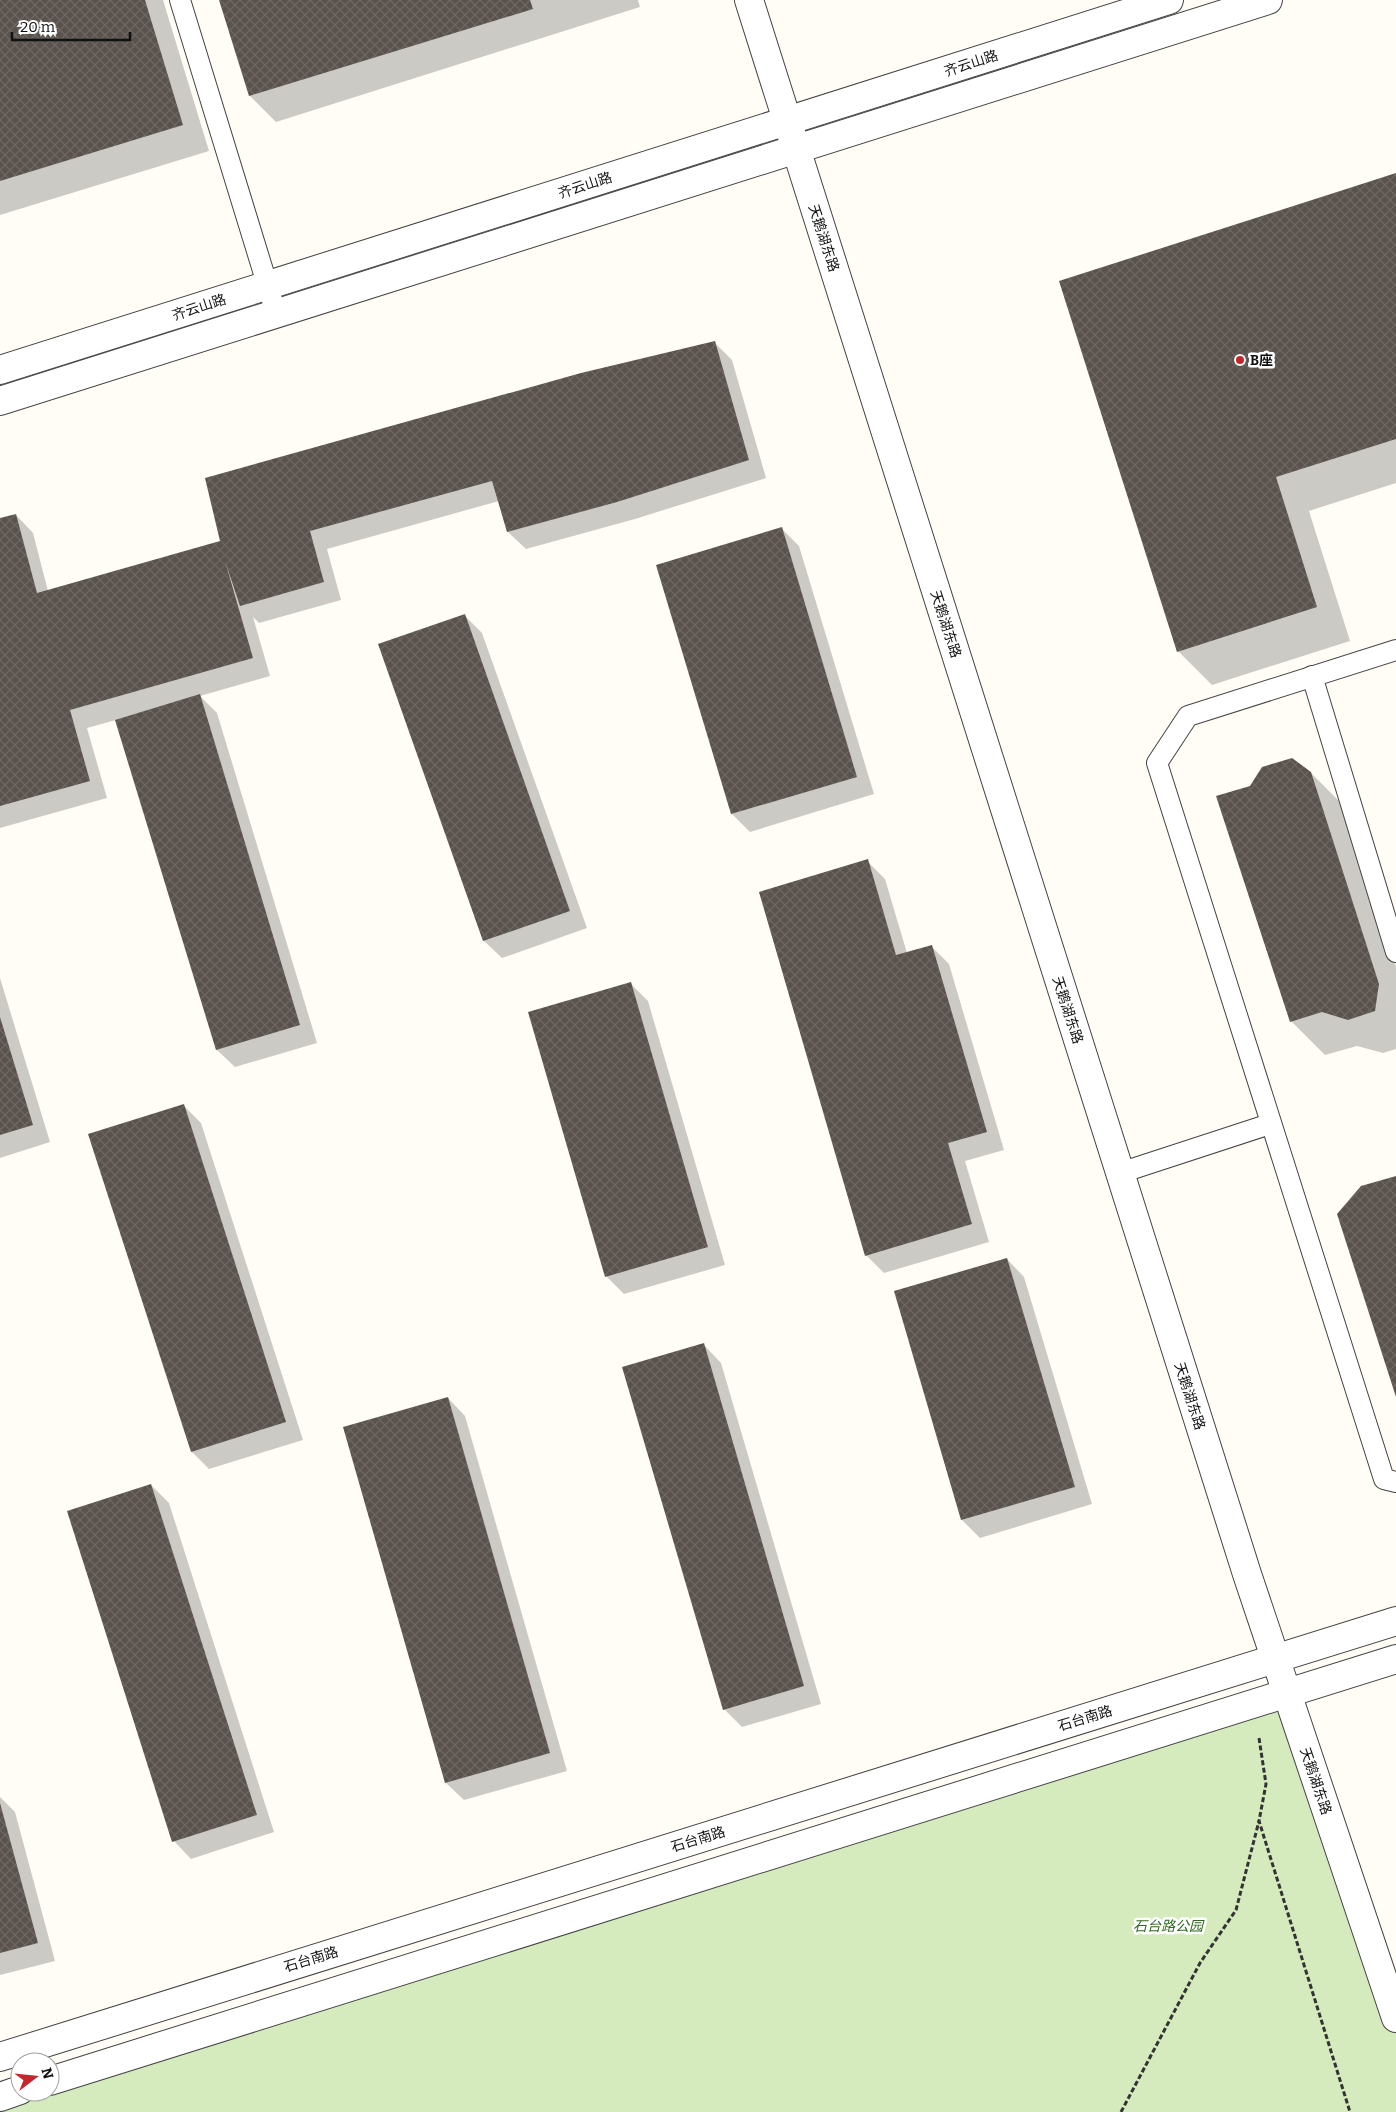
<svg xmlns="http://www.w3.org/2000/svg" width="1396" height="2112" viewBox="0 0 1396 2112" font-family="Bitter,'Noto Sans SC',serif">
  <defs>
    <pattern id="building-cross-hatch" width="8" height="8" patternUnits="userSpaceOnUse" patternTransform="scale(1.25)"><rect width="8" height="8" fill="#5a524d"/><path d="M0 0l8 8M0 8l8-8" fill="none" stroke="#6d6662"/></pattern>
  </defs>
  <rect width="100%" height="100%" fill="#fffdf5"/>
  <polygon fill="#d5ebbd" points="1287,1693 1396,2018 1396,2112 0,2112 0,2097 20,2092 50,2092"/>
  <g fill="#0003">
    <polygon points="0,0 163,0 209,151 0,215"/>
    <polygon points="220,0 638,0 640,7 276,122 250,96"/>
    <polygon points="1396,175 1396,483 1309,511 1350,641 1212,685 1178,651"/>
    <polygon points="714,342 732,360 766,478 635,519 526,549 508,532 499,501 327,549 341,600 259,623 253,617 270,676 200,696 217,713 317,1043 235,1067 217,1050 116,720 87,728 107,798 0,828 0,520 16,515 33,533 48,591 221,542"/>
    <polygon points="781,528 799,546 874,794 750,832 732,814 658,566"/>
    <polygon points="464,615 482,633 587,928 502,958 484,941"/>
    <polygon points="1311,773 1345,807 1396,967 1396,1049 1383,1053 1357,1046 1325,1055 1291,1021"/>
    <polygon points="867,861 885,879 907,953 931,946 949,964 1004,1150 965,1161 989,1242 884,1273 866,1255"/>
    <polygon points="0,978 50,1142 0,1158"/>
    <polygon points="630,983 648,1001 725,1265 624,1294 606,1276"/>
    <polygon points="183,1105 201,1123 303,1440 209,1469 192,1452"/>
    <polygon points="1007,1259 1024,1277 1092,1504 980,1538 962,1520 895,1292"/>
    <polygon points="704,1345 721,1363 821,1704 742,1727 724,1709"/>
    <polygon points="448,1398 465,1416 567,1771 464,1800 446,1783 345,1428"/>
    <polygon points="151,1485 169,1503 274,1832 191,1859 174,1841"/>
    <polygon points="0,1797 15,1812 55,1961 0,1975"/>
  </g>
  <g fill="url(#building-cross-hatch)">
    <polygon points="0,0 145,0 183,125 0,181"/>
    <polygon points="219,0 530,0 533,9 249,96"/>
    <polygon points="1396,173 1396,439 1276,477 1317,607 1177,652 1059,281"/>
    <polygon points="715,341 749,460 617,502 507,532 492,481 310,531 324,582 240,606 225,561 253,658 70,710 90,781 0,806 0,518 16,514 37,593 220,541 205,478 581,373"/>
    <polygon points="782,527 857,777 731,814 656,565"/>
    <polygon points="465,614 570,911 483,941 378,644"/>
    <polygon points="200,694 300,1025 216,1050 115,720"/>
    <polygon points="1292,758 1311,772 1379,984 1375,1011 1348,1020 1322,1012 1290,1022 1216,796 1250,786 1262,767"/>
    <polygon points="868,859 896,955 932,945 987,1132 948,1143 972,1224 865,1256 759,892"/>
    <polygon points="631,982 708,1247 605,1277 528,1012"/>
    <polygon points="0,1017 33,1125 0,1135"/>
    <polygon points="184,1104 286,1422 191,1452 88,1134"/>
    <polygon points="1396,1176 1396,1397 1337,1214 1361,1186"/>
    <polygon points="1007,1258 1075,1487 961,1520 894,1291"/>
    <polygon points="704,1343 804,1686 723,1710 622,1367"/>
    <polygon points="448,1397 550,1753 445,1783 343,1427"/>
    <polygon points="151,1484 257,1815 172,1842 67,1511"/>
    <polygon points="0,1803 38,1943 0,1953"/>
  </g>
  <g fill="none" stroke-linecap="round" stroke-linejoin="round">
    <defs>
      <g id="service">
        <polyline points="180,0 276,313"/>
        <polyline points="1396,650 1188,716 1157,763 1384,1479 1396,1482"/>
        <polyline points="1312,676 1396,952"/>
        <polyline points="1120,1173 1270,1124"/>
      </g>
      <g id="tertiary">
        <polyline points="749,0 1247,1574 1396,2018"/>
        <polyline points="0,370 1169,0"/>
        <polyline points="0,401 1268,0"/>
        <polyline points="0,2057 1396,1621"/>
        <polyline points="50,2081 1396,1659"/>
        <polyline points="0,2097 20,2090"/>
      </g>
    </defs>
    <use href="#service" stroke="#444" stroke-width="22"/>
    <use href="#tertiary" stroke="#444" stroke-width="30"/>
    <g stroke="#333" stroke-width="3" stroke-dasharray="5 2.5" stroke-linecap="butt">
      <polyline points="1259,1738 1266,1784 1259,1821 1350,2112"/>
      <polyline points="1121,2112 1200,1963 1236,1910 1259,1821"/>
    </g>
    <use href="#service" stroke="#fff" stroke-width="20"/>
    <use href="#tertiary" stroke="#fff" stroke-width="28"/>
  </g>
  <circle fill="#c4262e" stroke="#fff" stroke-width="2" cx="1240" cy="360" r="5"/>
  <g text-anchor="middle" stroke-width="5" stroke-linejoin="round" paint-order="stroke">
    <g font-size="14" fill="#111" stroke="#fff">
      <text transform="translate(971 63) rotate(-18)" y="5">齐云山路</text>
      <text transform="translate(585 185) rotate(-18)" y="5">齐云山路</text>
      <text transform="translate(824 238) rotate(72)" y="5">天鹅湖东路</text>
      <text transform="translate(199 307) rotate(-18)" y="5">齐云山路</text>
      <text transform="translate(946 624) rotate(72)" y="5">天鹅湖东路</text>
      <text transform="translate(1068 1010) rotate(72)" y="5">天鹅湖东路</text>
      <text transform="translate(1190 1396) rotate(72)" y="5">天鹅湖东路</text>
      <text transform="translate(1085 1718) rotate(-17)" y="5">石台南路</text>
      <text transform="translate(1316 1781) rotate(71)" y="5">天鹅湖东路</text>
      <text transform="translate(698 1839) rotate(-17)" y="5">石台南路</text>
      <text transform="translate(311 1959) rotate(-17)" y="5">石台南路</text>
    </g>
    <g font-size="14" font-weight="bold" fill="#111" stroke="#fff" text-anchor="start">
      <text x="1250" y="365">B座</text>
    </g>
    <g font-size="14" font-style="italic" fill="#2f6b1f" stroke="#fff">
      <text x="1168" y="1931">石台路公园</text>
    </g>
  </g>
  <g transform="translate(35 2077) rotate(74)"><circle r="24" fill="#ffffff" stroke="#a0a0a0"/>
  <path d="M0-4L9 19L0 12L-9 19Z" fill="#c4262e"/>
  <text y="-8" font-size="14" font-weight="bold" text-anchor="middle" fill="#111111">N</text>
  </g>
  <path d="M12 32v8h118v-8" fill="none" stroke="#111111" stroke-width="2.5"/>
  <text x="20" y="32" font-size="15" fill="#111111" stroke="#ffffff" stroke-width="4" paint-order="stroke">20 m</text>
</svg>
